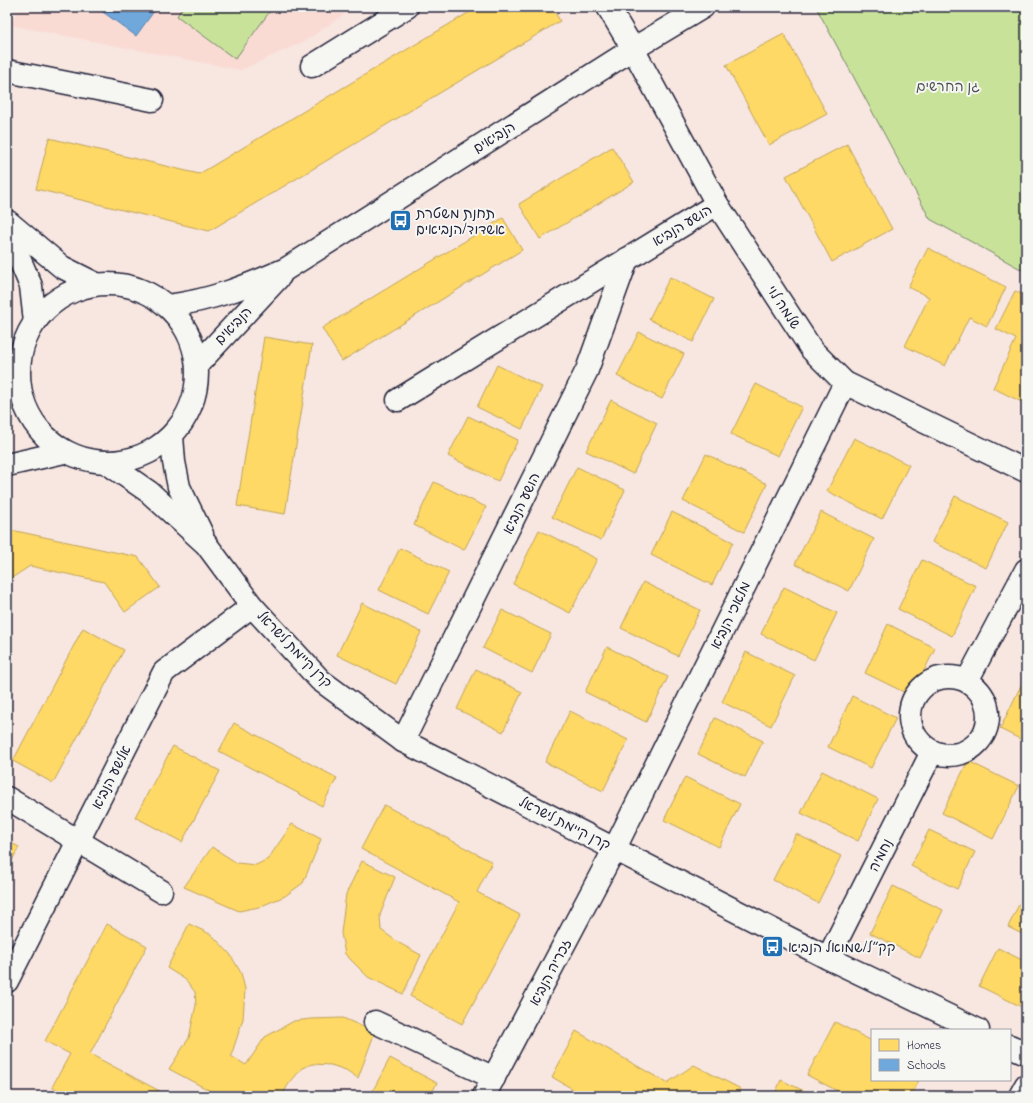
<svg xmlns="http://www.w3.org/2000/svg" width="1033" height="1103" viewBox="0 0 1033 1103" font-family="'Indie Flower','Playpen Sans Hebrew',sans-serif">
  <rect width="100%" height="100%" fill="#f8e6e0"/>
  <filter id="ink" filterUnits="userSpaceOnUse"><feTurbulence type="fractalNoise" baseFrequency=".025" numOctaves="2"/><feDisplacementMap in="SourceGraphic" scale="8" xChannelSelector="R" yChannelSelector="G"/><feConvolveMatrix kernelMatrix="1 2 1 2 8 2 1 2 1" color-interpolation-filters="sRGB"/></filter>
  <g filter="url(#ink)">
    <polygon fill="#fadbd4" points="21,7 355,7 305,41 241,70 9,25"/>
    <g fill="#c8e399" stroke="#75826a">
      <polygon points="183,7 273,7 235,59 177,16"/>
      <polygon points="816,7 1026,7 1026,272 930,219"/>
    </g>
    <g fill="#ffd966" stroke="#bda259">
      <polygon points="478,7 552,7 560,21 209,231 36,189 49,138 199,174"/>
      <polygon points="784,34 827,114 769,145 726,65"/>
      <polygon points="847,144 892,229 832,262 786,176"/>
      <polygon points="612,147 634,182 540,239 519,204"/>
      <polygon points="503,218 522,250 342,361 322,328"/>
      <polygon points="928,248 1006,287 987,326 969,317 945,366 905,346 929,297 908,287"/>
      <polygon points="670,277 714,299 693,342 649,319"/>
      <polygon points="1015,291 1026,296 1026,404 993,388 1016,339 996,329"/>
      <polygon points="639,332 684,354 662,399 617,376"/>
      <polygon points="264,337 312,345 285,514 237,506"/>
      <polygon points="497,365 542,387 522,429 477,407"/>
      <polygon points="756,384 802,407 778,456 731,434"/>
      <polygon points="611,400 657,423 633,474 586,451"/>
      <polygon points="468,416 518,440 498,481 448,456"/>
      <polygon points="854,438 909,465 882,519 827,491"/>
      <polygon points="706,454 767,484 744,532 683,501"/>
      <polygon points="577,467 625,490 601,540 552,517"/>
      <polygon points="434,482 486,507 464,550 414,525"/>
      <polygon points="955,496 1008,522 986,568 932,542"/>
      <polygon points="672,512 733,542 712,585 651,555"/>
      <polygon points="821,512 874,539 849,591 795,564"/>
      <polygon points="11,530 138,557 160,587 125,612 104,582 30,566 7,581 7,533"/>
      <polygon points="539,530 597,559 570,613 513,584"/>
      <polygon points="400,548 449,572 428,614 379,590"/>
      <polygon points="922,560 976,586 952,636 898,609"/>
      <polygon points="643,582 700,610 678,656 621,628"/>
      <polygon points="784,587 837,613 814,660 761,634"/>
      <polygon points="362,603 421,632 396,684 337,655"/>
      <polygon points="502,610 551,634 532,673 483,648"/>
      <polygon points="888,624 935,648 912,696 865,673"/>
      <polygon points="83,628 124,650 53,783 13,761"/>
      <polygon points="607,647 668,677 646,722 585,692"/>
      <polygon points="746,652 795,676 771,726 722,702"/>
      <polygon points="476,669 522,692 503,732 457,709"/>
      <polygon points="1026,675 1026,742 1000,729"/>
      <polygon points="852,696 896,718 871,768 828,747"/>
      <polygon points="570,711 628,740 603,791 545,762"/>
      <polygon points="715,718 763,741 745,777 698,754"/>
      <polygon points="234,723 337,778 322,806 219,751"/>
      <polygon points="173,746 220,771 182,842 135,817"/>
      <polygon points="968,761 1019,786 993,839 942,813"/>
      <polygon points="822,771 878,799 858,841 801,813"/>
      <polygon points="685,777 740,804 719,847 664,820"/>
      <polygon points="384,805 492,862 477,892 520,915 462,1024 410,996 459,902 361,849"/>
      <polygon points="292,824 321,839 303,883 285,896 259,907 239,911 184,887 212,847 237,863 256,865 268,859"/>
      <polygon points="929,830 975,852 957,889 911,866"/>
      <polygon points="796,834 841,856 818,903 773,880"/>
      <polygon points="7,841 19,847 7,870"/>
      <polygon points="362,861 395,877 380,915 381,930 399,943 421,955 403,994 368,977 345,954 341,933 346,894"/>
      <polygon points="893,886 943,910 920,958 870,933"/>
      <polygon points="1026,890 1026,936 1008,927"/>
      <polygon points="107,924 147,946 90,1054 169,1096 69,1096 52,1087 70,1054 45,1041"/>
      <polygon points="189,924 212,935 230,954 241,973 245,989 243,1019 231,1056 246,1065 265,1037 294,1021 311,1019 343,1018 375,1032 358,1078 346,1070 331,1065 312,1064 302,1068 288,1085 282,1096 220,1096 169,1069 189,1038 196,1005 195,992 186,980 167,968"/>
      <polygon points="998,948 1026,962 1026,1009 979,986"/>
      <polygon points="835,1022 872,1041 872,1080 919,1080 911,1096 847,1096 807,1075"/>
      <polygon points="576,1031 667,1083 694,1065 741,1089 738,1096 585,1096 552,1077"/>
      <polygon points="390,1058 437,1083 430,1096 370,1096"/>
      <polygon points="781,1080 815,1096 774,1096"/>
    </g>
    <polygon fill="#6fa8dc" stroke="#5880ac" points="96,7 157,7 136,36"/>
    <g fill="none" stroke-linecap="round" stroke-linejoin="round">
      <defs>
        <g id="minor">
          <polyline points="608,7 633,49 717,204 812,350 845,383 1026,471"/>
          <polyline points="312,66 407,7"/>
          <polyline points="7,71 152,100"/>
          <polyline points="7,221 62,267 96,284"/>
          <polyline points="7,230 31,286 35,322"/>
          <circle cx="108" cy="373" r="89"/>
          <path d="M168,306C212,300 245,287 286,269L633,49L703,7"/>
          <polyline points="197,365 280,276"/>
          <polyline points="398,400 717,204"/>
          <polyline points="172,436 174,462 179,487 202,534"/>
          <polyline points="107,463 149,492 206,544 252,606 320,680 403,741 828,958 978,1030"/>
          <polyline points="7,465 64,452"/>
          <circle cx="949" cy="716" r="39"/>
          <polyline points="967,681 1026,570"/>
          <polyline points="403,741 587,370 627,259"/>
          <polyline points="7,798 161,891"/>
          <polyline points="828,958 932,752"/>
          <polyline points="7,981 164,672 252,606"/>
          <polyline points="375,1022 494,1078"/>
          <polyline points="1010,1046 1026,1053"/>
          <polyline points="484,1096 615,848 845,383"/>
          <polyline points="1020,1096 1026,1085"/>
        </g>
      </defs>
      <use href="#minor" stroke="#22223b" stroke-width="25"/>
      <use href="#minor" stroke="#f6f6f2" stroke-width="22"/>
    </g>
  </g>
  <defs>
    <symbol id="bus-square" viewBox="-11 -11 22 22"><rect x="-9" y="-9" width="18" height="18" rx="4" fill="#1f6fb2" stroke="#f6f6f2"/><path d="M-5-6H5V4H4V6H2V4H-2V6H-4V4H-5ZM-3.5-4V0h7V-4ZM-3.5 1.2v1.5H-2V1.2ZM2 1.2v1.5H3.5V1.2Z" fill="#fff"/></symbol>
  </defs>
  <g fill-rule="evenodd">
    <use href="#bus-square" x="388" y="208" width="25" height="25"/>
    <use href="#bus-square" x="760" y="934" width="25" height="25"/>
  </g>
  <g text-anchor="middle" stroke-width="4" stroke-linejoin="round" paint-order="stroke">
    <g font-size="14" fill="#4c5252" stroke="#f6f6f2">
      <text x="948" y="91">גן החרשים</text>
    </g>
    <g font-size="14" fill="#22223b" stroke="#f6f6f2">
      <text transform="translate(494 137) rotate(-32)" y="5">הנביאים</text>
      <text transform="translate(682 225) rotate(-31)" y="5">הושע הנביא</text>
      <text transform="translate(784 307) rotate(57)" y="5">שלמה לוי</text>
      <text transform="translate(233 325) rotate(-46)" y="5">הנביאים</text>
      <text transform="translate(521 503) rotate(-64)" y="5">הושע הנביא</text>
      <text transform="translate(730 615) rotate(-64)" y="5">מלאכי הנביא</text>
      <text transform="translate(295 649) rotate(46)" y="5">קרן קיימת לישראל</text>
      <text transform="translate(111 777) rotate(-63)" y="5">אלישע הנביא</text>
      <text transform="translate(565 823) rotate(27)" y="5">קרן קיימת לישראל</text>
      <text transform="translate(880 855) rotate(-63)" y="5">נחמיה</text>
      <text transform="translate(550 972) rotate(-62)" y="5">זכריה הנביא</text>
    </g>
    <g font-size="14" fill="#22223b" stroke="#f6f6f2" text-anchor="start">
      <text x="416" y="218">תחנת משטרת<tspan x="416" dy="16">אשדוד/הנביאים</tspan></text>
      <text x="788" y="952">קק״ל/שמואל הנביא</text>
    </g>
  </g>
  <rect width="1033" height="1103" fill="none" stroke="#f6f6f2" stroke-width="24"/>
  <rect x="12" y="12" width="1009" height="1079" fill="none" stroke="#22223b" stroke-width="1.5" filter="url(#ink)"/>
  <rect x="871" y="1029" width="140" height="52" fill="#f6f6f2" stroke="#a1a1a9"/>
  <rect x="879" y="1039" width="20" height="12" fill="#ffd966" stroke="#a1a1a9"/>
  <text x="907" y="1049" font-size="12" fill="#22223b">Homes</text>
  <rect x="879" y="1059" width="20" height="12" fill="#6fa8dc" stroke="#a1a1a9"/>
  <text x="907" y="1069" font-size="12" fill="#22223b">Schools</text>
</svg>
